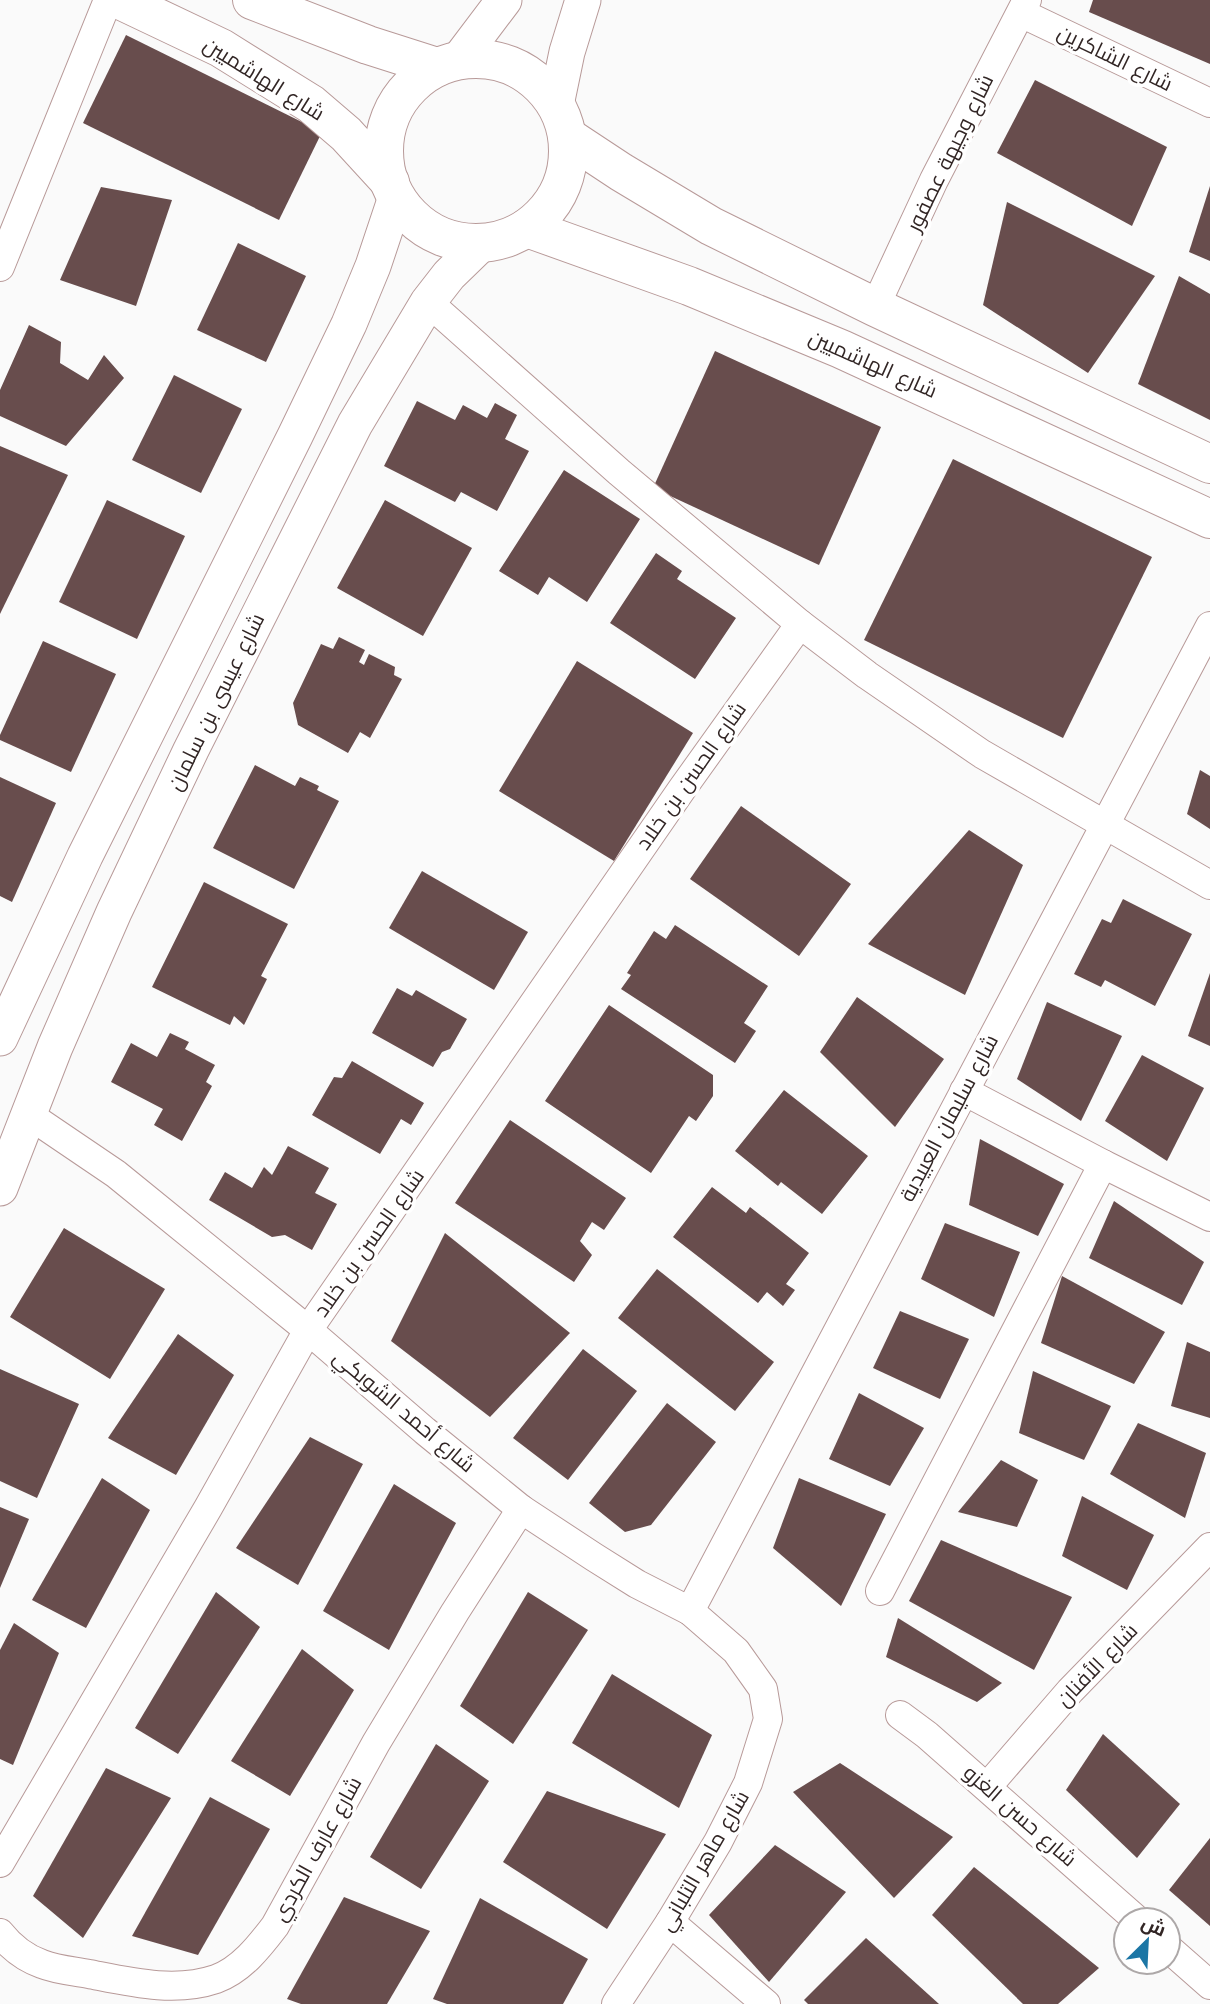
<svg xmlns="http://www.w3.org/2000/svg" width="1210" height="2004" viewBox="0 0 1210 2004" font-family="'Work Sans',Cairo,sans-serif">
  <rect width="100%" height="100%" fill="#fafafa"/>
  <g fill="#684d4d">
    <polygon points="1093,0 1210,0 1210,64 1089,12"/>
    <polygon points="126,35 322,132 279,220 83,123"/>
    <polygon points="1035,80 1167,147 1132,226 997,153"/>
    <polygon points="1210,186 1210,261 1189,252"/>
    <polygon points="101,187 172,200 136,306 60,280"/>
    <polygon points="1007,202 1155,276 1088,373 983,305"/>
    <polygon points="238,243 306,276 266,362 197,330"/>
    <polygon points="1179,276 1210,294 1210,420 1138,384"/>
    <polygon points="29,325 61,342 60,363 88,380 104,355 124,378 66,446 0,416 0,390"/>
    <polygon points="715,351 881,427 819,565 653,488"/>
    <polygon points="174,375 242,409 201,493 132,460"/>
    <polygon points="417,401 455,420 463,405 487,418 495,403 517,415 505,439 529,451 497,511 461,492 455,502 384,466"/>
    <polygon points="0,446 68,475 0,614"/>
    <polygon points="953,459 1152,557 1063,738 864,640"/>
    <polygon points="564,470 640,519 587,602 549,577 538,595 499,571"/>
    <polygon points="107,500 185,536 137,639 59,602"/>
    <polygon points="385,500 472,548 423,636 337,588"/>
    <polygon points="656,553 682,571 677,579 736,618 695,679 610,623"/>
    <polygon points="339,637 365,650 359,662 364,665 369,654 395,667 394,675 402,679 370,738 360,732 348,753 298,725 293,703 321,644 333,649"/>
    <polygon points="43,641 116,674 71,772 0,740 0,735"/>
    <polygon points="577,661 693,733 614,861 499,791"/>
    <polygon points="255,765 295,786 300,777 319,786 317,790 339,801 294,889 213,848"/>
    <polygon points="1200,770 1210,776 1210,829 1187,814"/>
    <polygon points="0,777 56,803 12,902 0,896"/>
    <polygon points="741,806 851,884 799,956 690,879"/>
    <polygon points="969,830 1023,865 965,995 868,944"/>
    <polygon points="422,871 528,932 494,990 389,928"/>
    <polygon points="204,882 288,924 261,976 267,979 244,1025 234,1016 230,1025 152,987"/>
    <polygon points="1123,899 1192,934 1155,1006 1105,980 1101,987 1074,974 1102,919 1111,923"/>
    <polygon points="675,925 768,986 744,1023 756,1031 735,1063 621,989 631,975 627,973 654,931 666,939"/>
    <polygon points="1210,973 1210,1046 1188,1036"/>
    <polygon points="397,988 412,996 416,990 467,1019 450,1049 442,1052 433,1067 372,1033"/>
    <polygon points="857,997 944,1059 895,1127 820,1052"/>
    <polygon points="1047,1002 1122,1036 1081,1121 1017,1079"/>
    <polygon points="609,1005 713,1075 713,1096 696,1121 689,1116 651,1173 545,1101"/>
    <polygon points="170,1033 189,1042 185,1049 215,1065 206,1082 212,1086 182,1141 154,1125 163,1109 111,1082 131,1043 157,1057"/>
    <polygon points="1142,1055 1204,1088 1167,1161 1105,1121"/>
    <polygon points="352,1061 424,1103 411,1125 401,1119 380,1154 312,1115 334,1077 342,1078"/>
    <polygon points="784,1090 868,1156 822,1214 781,1182 778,1186 735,1151"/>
    <polygon points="510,1120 626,1198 604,1230 592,1222 580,1241 592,1255 574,1282 455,1203"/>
    <polygon points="980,1139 1064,1184 1038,1236 969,1205"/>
    <polygon points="288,1146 329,1168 315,1193 337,1204 312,1250 285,1235 272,1237 209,1200 225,1172 252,1188 264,1167 272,1175"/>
    <polygon points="712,1187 746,1213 750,1207 809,1253 786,1284 795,1290 783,1306 767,1292 758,1303 673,1237"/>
    <polygon points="1114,1201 1204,1262 1182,1305 1089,1258"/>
    <polygon points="945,1223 1020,1252 994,1317 921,1279"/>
    <polygon points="64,1228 165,1289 110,1379 10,1317"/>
    <polygon points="445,1233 570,1333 490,1417 391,1341"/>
    <polygon points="657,1269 774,1362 735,1411 618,1318"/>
    <polygon points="1062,1276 1165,1332 1134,1384 1041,1343"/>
    <polygon points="900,1311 969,1339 940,1399 873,1368"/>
    <polygon points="178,1334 234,1375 176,1475 108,1438"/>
    <polygon points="1187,1342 1210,1352 1210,1418 1171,1406"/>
    <polygon points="583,1349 637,1391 568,1480 513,1438"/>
    <polygon points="0,1369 79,1404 37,1498 0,1481"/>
    <polygon points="1033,1371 1111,1406 1084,1460 1019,1433"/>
    <polygon points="859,1393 924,1428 890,1486 829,1459"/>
    <polygon points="667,1403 716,1442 651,1525 625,1532 589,1503"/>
    <polygon points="1138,1423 1206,1453 1185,1518 1110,1474"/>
    <polygon points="310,1437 363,1464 298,1585 236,1548"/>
    <polygon points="1001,1460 1038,1480 1017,1527 958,1512"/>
    <polygon points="102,1478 150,1510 86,1628 32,1600"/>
    <polygon points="799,1478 886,1514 841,1606 773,1548"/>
    <polygon points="394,1484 456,1523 389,1650 323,1611"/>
    <polygon points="1082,1496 1154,1535 1127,1590 1062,1556"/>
    <polygon points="0,1507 29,1519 0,1588"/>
    <polygon points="941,1540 1072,1597 1034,1670 909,1601"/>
    <polygon points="216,1592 260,1627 178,1754 135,1728"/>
    <polygon points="528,1592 588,1630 513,1744 460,1706"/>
    <polygon points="898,1618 1002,1683 977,1702 886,1657"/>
    <polygon points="14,1623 59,1653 13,1765 0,1759 0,1650"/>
    <polygon points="302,1649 354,1690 290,1796 231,1761"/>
    <polygon points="612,1674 712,1735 679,1808 572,1743"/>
    <polygon points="1103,1734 1180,1804 1137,1858 1066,1790"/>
    <polygon points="436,1744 489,1781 421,1889 370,1857"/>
    <polygon points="840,1763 953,1837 894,1898 793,1792"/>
    <polygon points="106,1768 171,1798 83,1938 33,1896"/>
    <polygon points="547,1791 666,1834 607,1929 503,1862"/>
    <polygon points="210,1797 270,1829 198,1955 132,1936"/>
    <polygon points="1210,1838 1210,1926 1169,1890"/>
    <polygon points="775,1845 846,1892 769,1982 709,1915"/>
    <polygon points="974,1867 1099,1968 1058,2004 1023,2004 932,1915"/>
    <polygon points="344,1897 430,1931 387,2004 301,2004 287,1999"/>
    <polygon points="480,1898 588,1959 563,2004 447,2004 433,1999"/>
    <polygon points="866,1938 939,2004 808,2004 804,2000"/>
  </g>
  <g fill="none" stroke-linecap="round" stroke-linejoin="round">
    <defs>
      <g id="minor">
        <polyline points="1021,13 1210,103"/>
        <polyline points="0,267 108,0"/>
        <polyline points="428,302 619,472 800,624"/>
        <polyline points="875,307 934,180 1027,0"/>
        <polyline points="964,1091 1103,1164 1210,1217"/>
        <polyline points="29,1115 116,1174 308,1330 425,1431 521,1509 594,1557 637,1584 690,1611 736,1651 763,1689 768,1719 748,1783 718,1842 670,1922 616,2004"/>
        <polyline points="880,1591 1103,1164"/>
        <polyline points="690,1611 1210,626"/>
        <polyline points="900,1715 927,1735 1137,1920"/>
        <polyline points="987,1787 1070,1691 1210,1547"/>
        <polyline points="0,1863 208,1508 308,1330 682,789 800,624 867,675 982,754 1210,885"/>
        <polyline points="670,1922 766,2004"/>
        <path d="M0,1933C11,1947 25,1958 42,1964C57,1970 74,1971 89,1974C130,1982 175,1993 216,1979C241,1970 259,1947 275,1926L376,1743L455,1612L521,1509"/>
        <polyline points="1168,1948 1210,1985"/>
      </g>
      <g id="tertiary">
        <polyline points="458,61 504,0"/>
        <polyline points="556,105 567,52 583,0"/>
        <polyline points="0,1038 85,856 295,436 349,324 373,266 396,197"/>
        <polyline points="0,1188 55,1047 114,912 191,750 355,424 428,302 449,275 482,243"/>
      </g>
      <g id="secondary">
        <polyline points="120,0 221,48 311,104 346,134 390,182"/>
        <polyline points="252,0 368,45 437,67"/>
        <circle cx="476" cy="151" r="92"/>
        <polyline points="568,137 621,172 711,226 875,307 1210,464"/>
        <polyline points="527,228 689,286 841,349 1210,519"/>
      </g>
    </defs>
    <use href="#minor" stroke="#b89a99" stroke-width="30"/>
    <use href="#tertiary" stroke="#b89a99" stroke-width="37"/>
    <use href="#secondary" stroke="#b89a99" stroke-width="40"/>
    <use href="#minor" stroke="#fff" stroke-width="28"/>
    <use href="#tertiary" stroke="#fff" stroke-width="35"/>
    <use href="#secondary" stroke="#fff" stroke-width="38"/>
  </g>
  <g text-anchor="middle" stroke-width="7" stroke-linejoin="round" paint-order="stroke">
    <g font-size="21" fill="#322625" stroke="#fff">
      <text transform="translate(1115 58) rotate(26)" y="7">شارع الشاكرين</text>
      <text transform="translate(264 79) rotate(32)" y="7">شارع الهاشميين</text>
      <text transform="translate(950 153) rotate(-64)" y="7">شارع وجيهة عصفور</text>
      <text transform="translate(873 364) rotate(24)" y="7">شارع الهاشميين</text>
      <text transform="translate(216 702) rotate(-64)" y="7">شارع عيسى بن سلمان</text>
      <text transform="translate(691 776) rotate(-55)" y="7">شارع الحسن بن خلاد</text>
      <text transform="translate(949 1118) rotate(-62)" y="7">شارع سليمان العبيدية</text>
      <text transform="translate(369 1243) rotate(-55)" y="7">شارع الحسن بن خلاد</text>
      <text transform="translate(404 1411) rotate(40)" y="7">شارع أحمد الشوبكي</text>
      <text transform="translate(1097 1665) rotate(-46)" y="7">شارع الأفنان</text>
      <text transform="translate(1020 1816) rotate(41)" y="7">شارع حسن الغزو</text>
      <text transform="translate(317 1849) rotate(-61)" y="7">شارع عارف الكردي</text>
      <text transform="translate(704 1861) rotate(-60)" y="7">شارع ماهر التلباني</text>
    </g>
  </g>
  <g transform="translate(1147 1941) rotate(24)"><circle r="33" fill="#ffffff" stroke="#ada8a8" stroke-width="2"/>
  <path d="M0-5L12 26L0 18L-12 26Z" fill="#1c76a5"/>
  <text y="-10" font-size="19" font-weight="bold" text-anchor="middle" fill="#322625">ش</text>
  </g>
</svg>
